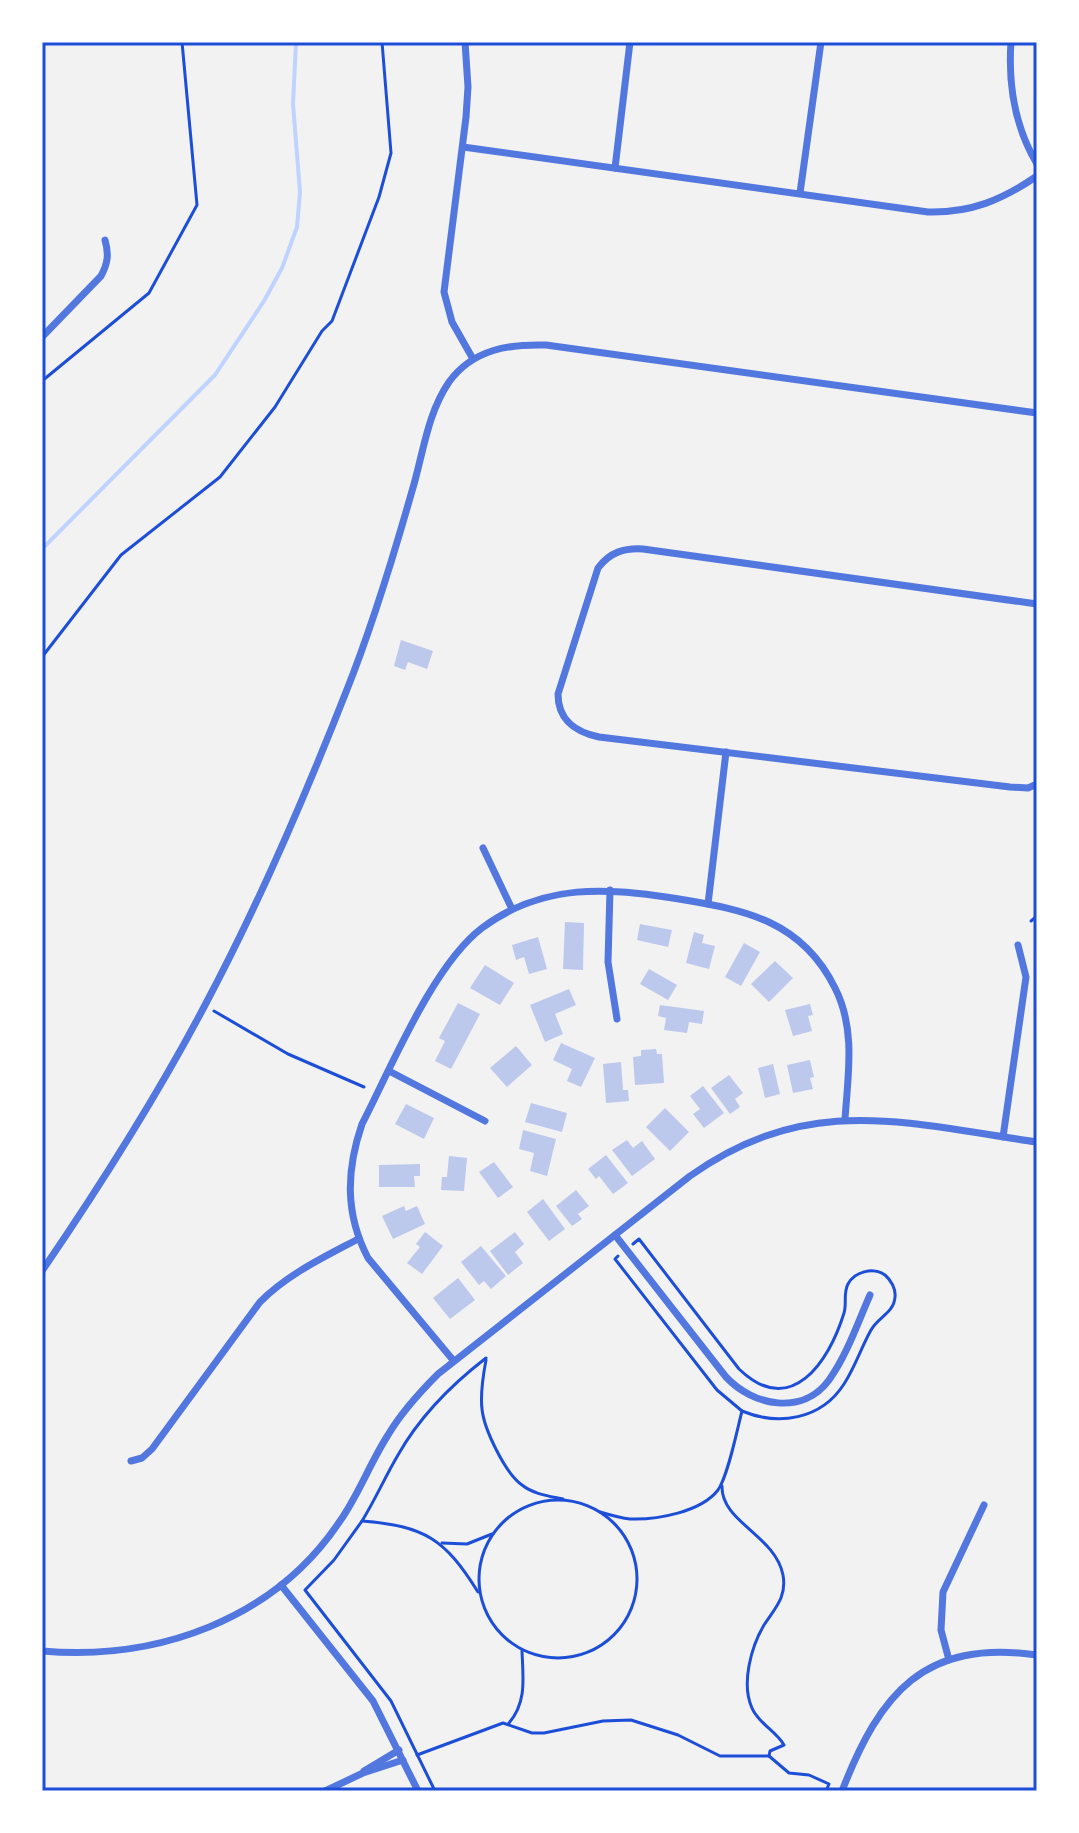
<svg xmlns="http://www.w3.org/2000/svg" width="1079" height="1833" viewBox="0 0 1079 1833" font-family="Arial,sans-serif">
  <rect width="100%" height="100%" fill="#f2f2f2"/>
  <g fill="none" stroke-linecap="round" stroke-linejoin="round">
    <polyline stroke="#bfd3fe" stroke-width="4" points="42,549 215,375 264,301 282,268 297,227 300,192 293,104 296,42"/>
  </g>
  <g fill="#bdc9ec">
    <polygon points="401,640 433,651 427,669 408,662 405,670 394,666"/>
    <polygon points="565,922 584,923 583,970 563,969"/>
    <polygon points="640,924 672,930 668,947 637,940"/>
    <polygon points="694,932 704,935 702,943 715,946 709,969 686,963"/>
    <polygon points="538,937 547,969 529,974 524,957 516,960 512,945"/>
    <polygon points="744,943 760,952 741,986 725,977"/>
    <polygon points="775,961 793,978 769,1002 751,984"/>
    <polygon points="485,965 514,983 500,1005 470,988"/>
    <polygon points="649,969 677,985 668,1000 640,984"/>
    <polygon points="569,989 576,1005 555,1014 563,1034 545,1042 530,1005"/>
    <polygon points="458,1003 480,1014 451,1069 435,1061 445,1041 439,1038"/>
    <polygon points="810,1004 813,1015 808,1016 812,1031 793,1036 785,1010"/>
    <polygon points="660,1005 704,1011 702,1024 689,1022 687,1033 664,1030 666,1018 658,1016"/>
    <polygon points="561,1043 595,1058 581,1087 567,1081 572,1069 553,1060"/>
    <polygon points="516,1046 532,1065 507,1087 490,1068"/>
    <polygon points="656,1049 657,1054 662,1054 664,1083 635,1085 633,1057 641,1056 641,1050"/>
    <polygon points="810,1060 814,1077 810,1078 813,1089 793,1093 787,1065"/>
    <polygon points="621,1062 623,1090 628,1090 629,1101 606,1103 603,1064"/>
    <polygon points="773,1064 780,1094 765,1098 758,1068"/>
    <polygon points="729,1075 743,1093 735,1099 740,1107 730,1114 711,1088"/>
    <polygon points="703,1086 724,1113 704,1128 693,1114 700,1109 690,1096"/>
    <polygon points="531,1103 567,1113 562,1132 525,1122"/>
    <polygon points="406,1104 434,1118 424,1139 395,1124"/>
    <polygon points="665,1108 689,1132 670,1151 646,1127"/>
    <polygon points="523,1130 556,1139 547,1176 530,1171 534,1153 519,1149"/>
    <polygon points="627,1140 633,1148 642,1141 655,1159 632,1176 612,1150"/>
    <polygon points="606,1155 628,1183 613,1194 599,1176 596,1179 588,1169"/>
    <polygon points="449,1156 467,1158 464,1191 441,1190 442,1177 447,1177"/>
    <polygon points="494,1162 513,1187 498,1198 479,1172"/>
    <polygon points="420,1164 420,1176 414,1176 415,1187 379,1187 379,1165"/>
    <polygon points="576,1190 589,1206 578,1214 582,1219 572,1226 556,1206"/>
    <polygon points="543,1199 565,1229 549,1241 527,1212"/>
    <polygon points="404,1206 406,1211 417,1206 425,1224 393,1239 382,1216"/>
    <polygon points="425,1232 443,1246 422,1274 407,1263 420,1247 416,1244"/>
    <polygon points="515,1232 524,1244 515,1252 523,1263 508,1275 490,1251"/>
    <polygon points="481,1246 506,1276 491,1289 484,1281 479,1285 461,1262"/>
    <polygon points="458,1278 475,1300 450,1319 433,1298"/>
  </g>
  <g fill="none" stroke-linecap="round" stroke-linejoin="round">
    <g stroke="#1d4ed8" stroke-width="3">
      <polyline points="42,381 149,293 197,205 182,42"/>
      <polyline points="42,657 121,555 220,477 275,407 322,331 332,321 379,197 391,153 382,42"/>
      <polyline points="1031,921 1037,916"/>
      <polyline points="214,1011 288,1054 364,1087"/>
      <path d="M633,1244L639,1239L739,1369C791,1419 829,1362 844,1313C847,1304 843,1293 848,1284C855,1271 874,1267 885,1275C891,1280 896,1289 895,1297C894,1313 878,1317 871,1330C861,1348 855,1367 844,1384C821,1420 778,1426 742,1411"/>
      <path d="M486,1360C483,1376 480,1393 482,1409C484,1429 505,1473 522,1485C533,1494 549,1496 563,1499"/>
      <path d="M722,1486C721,1522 775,1535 783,1575C787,1597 775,1608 764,1625C751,1647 741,1684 752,1708C759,1724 776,1731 784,1745L770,1751L769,1756"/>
      <circle cx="558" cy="1579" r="79"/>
      <path d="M600,1512C610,1515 620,1518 630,1519C657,1520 701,1512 718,1490C728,1476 737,1430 742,1411L717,1390L615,1259L618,1256"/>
      <polyline points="362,1521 334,1560 305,1590 391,1701 435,1791"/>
      <polyline points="442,1543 467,1544 492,1534"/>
      <path d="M478,1592C445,1539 425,1526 362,1521C375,1500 385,1477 398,1455C420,1416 451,1385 486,1358"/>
      <path d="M509,1723C527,1702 523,1678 522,1651"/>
      <polyline points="417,1755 503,1723 532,1733 544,1733 603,1721 631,1720 678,1735 720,1756 769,1756 789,1773 809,1775 829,1784 826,1791"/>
    </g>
    <g stroke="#5277de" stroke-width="7">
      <polyline points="465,42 468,87 466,117 444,292 452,322 473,359"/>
      <path d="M1011,42C1008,85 1015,127 1037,164"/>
      <path d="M463,147L928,212C971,213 1002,200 1037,176"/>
      <polyline points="615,168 630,42"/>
      <polyline points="800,193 821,42"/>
      <path d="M42,337L101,276C108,263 109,254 105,240"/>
      <path d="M1037,604L643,549C624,548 610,552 598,568L558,694C558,721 576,732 599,737L1010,787L1028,788L1037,784"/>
      <polyline points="483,848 512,909"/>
      <polyline points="610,890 608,962 617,1019"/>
      <polyline points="708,904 726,752"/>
      <polyline points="389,1071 485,1121"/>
      <polyline points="1003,1137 1026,977 1018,945"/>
      <path d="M615,1235L726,1377C753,1406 803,1416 829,1380C847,1355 858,1322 870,1295"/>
      <path d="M42,1271C100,1186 156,1098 204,1007C258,906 304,799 346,692C372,627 393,558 412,491C423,455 427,414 449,382C473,349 509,344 546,345L1037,413"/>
      <path d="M453,1360L368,1258C345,1214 346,1171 362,1124C391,1068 433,965 482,928C542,883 609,887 679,899C746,910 802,921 835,988C856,1029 848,1075 845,1119"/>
      <path d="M131,1461L142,1458L152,1449L260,1302C288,1274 324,1257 358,1239"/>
      <polyline points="281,1585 373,1701 418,1791"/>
      <path d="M42,1651C157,1661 274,1620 340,1521C359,1494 370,1463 388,1435C401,1413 419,1393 438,1374L690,1176C809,1092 905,1123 1037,1142"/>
      <polyline points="949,1660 941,1630 943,1592 984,1505"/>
      <polyline points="364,1771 399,1750"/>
      <polyline points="325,1791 363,1773 403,1760"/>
      <path d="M842,1791C880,1693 924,1639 1037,1655"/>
    </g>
  </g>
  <rect width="1079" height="1833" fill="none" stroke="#ffffff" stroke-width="88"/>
  <rect x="44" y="44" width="991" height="1745" fill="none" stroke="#1d4ed8" stroke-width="3"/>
</svg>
